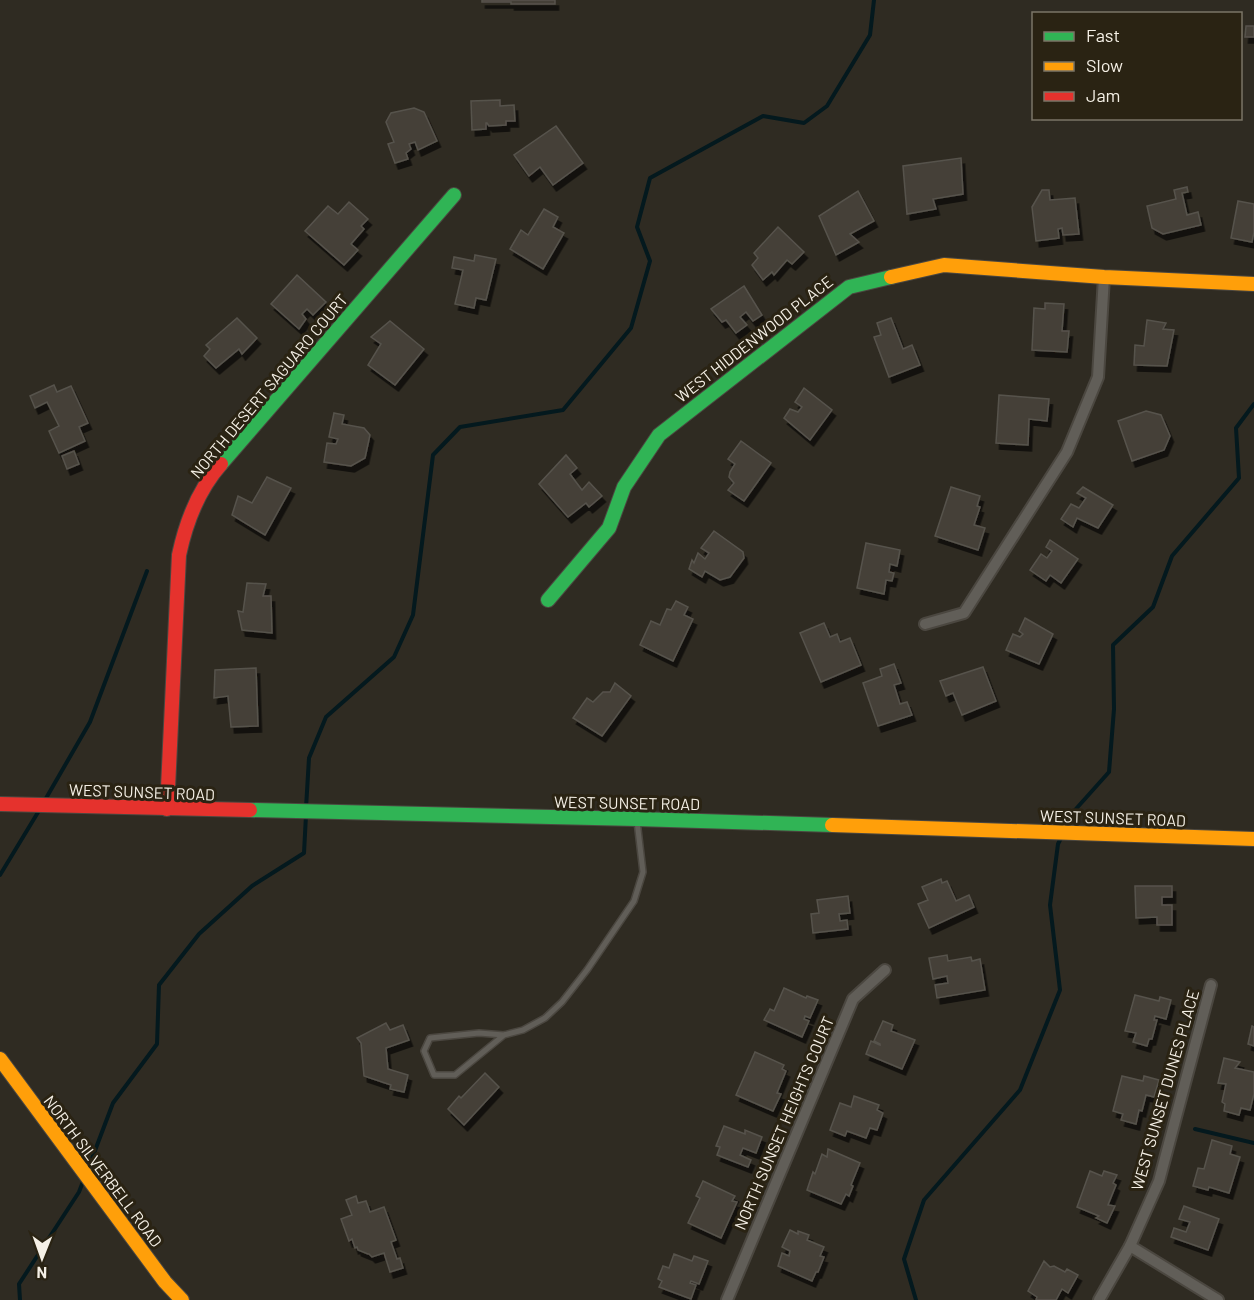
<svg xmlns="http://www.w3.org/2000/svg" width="1254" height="1300" viewBox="0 0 1254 1300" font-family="Barlow,sans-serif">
  <defs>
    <filter id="shadow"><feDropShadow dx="3.5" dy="6" stdDeviation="0" flood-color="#0009"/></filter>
  </defs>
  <rect width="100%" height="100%" fill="#2f2b22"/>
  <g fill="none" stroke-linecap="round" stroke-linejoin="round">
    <g stroke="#04191e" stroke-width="4">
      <polyline points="45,800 90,722 147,571"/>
      <polyline points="306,808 309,758 326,717 394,657 413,615 433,455 460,427 563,410 631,328 650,261 637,227 650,178 763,116 804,123 827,106 870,35 874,0"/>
      <polyline points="1065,829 1075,810 1109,772 1114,709 1113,645 1153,607 1172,556 1239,478 1236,428 1254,404"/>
      <polyline points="0,875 40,809"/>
      <polyline points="1195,1129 1254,1143"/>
      <polyline points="88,1169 113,1103 157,1044 159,985 199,934 252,886 304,853 306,815"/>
      <polyline points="20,1300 19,1284 79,1192 84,1179"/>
      <polyline points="916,1300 904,1259 924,1200 1020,1090 1060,990 1050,905 1058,844 1061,838"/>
    </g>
  </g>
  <g fill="#444039" stroke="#57534c" stroke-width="1.5" filter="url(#shadow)">
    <polygon points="482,0 555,0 555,4 511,4 511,2 482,2"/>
    <polygon points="1246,26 1254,26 1254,37 1245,37"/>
    <polygon points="500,100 500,106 514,105 515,121 506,121 506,125 489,126 487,123 486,123 486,129 472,130 471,101"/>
    <polygon points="414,108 424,112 437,141 418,150 415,142 409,144 411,149 406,153 408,159 395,163 388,144 394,142 386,122 391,113"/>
    <polygon points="556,126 583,163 553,185 540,167 529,176 514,155"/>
    <polygon points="961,158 963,194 933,199 936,209 907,214 903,166"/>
    <polygon points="1187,187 1188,192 1182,193 1187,215 1198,212 1201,225 1163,234 1152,228 1147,206 1176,199 1174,190"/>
    <polygon points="1042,190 1049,190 1050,200 1075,198 1079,234 1063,235 1062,228 1058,229 1059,238 1036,241 1032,207"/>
    <polygon points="858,191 874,221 850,234 859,242 836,255 819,216"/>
    <polygon points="1238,201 1254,204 1254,232 1252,242 1231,238"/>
    <polygon points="349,202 368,219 361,226 364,229 351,244 358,250 344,265 305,231 328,206 338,214"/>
    <polygon points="544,209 558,217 553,227 564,233 543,269 510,249 521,230 528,235"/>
    <polygon points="778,227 804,252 792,264 787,260 774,275 772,272 763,280 752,265 758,258 754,253"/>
    <polygon points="475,255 496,259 486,300 476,298 474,308 455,304 463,270 452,268 454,257 474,261"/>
    <polygon points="297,275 326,302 313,315 307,309 302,314 306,319 299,329 271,304"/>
    <polygon points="744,286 762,315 753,321 746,312 740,317 747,325 736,333 726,320 722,322 711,309"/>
    <polygon points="1045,303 1064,304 1062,331 1069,331 1067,352 1032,350 1034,308 1045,309"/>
    <polygon points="237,318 257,338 242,354 239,349 216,368 204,356 210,349 206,345"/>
    <polygon points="891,318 903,349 912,345 920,365 889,377 874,337 881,335 877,323"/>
    <polygon points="1147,320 1166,323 1163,329 1174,330 1167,366 1134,365 1135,345 1144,346"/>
    <polygon points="390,321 424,349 395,385 368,365 381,344 371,337"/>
    <polygon points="54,385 57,392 71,386 88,423 79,427 85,441 59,453 49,431 59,426 47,402 35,408 30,396"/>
    <polygon points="804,388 832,410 810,440 784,418 790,409 798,412 802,407 795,402"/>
    <polygon points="999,395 1049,399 1047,421 1029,419 1028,445 996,443"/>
    <polygon points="1146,411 1161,415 1170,436 1164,450 1132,461 1118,421"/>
    <polygon points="334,413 344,415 342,424 364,428 370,435 365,458 351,466 324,462 327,443 336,444 338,439 329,437"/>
    <polygon points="741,441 771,463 744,501 728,490 734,483 729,477 730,472 735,464 728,459"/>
    <polygon points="74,451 79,464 67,469 62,456"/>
    <polygon points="566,455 577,468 570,474 582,490 589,482 602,496 589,507 586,503 568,517 539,484"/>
    <polygon points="267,477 291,488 265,535 232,515 238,496 252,503"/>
    <polygon points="951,487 980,496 977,506 980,507 974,525 985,528 978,550 935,536"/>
    <polygon points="1083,487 1113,505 1098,528 1077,518 1073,527 1061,519 1071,504 1079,508 1086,498 1077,493"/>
    <polygon points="714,531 743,552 744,558 730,577 720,580 705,571 702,577 689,569 692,560 694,563 698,553 705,559 709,553 701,548"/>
    <polygon points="1050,540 1078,559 1061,583 1050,575 1046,581 1030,570 1041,554 1047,558 1052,551 1046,547"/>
    <polygon points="866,543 900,550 897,566 890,564 889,572 894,573 892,581 886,580 884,594 857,588"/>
    <polygon points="247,583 266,584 263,596 271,596 272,633 242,630 238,611 243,612"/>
    <polygon points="676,601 688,607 684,615 693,619 673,661 640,645 651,621 660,625 667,609 671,610"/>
    <polygon points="1025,618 1053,634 1039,664 1006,650 1013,634 1020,637 1023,634 1019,631"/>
    <polygon points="824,623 830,637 837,634 840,642 850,638 861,665 821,682 800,633"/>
    <polygon points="894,664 901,683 894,685 900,704 907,702 912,715 878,726 863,683 882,676 880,669"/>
    <polygon points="983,667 996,701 962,715 953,693 946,696 940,681"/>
    <polygon points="256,668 258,726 231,727 228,696 214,698 215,670"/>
    <polygon points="615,683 631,696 602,736 573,718 587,698 593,702 603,692 610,692"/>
    <polygon points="941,879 942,883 947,881 956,901 969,895 974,907 929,928 918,904 928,900 922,887"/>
    <polygon points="1135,886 1172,886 1172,897 1162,897 1162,905 1172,905 1172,925 1157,925 1157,917 1136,918"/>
    <polygon points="848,896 850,913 839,914 840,921 847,920 848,929 813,933 811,914 819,913 817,900"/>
    <polygon points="947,955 948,961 971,957 972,961 980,959 985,990 937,998 935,985 948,983 947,976 933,979 929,958"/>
    <polygon points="784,988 806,998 807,996 818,1000 810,1018 805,1016 804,1019 809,1021 802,1037 764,1020 770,1009 774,1011"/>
    <polygon points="1135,995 1159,1001 1160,997 1171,1000 1166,1019 1155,1016 1154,1020 1157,1020 1152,1039 1149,1039 1147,1046 1133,1042 1136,1033 1125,1031"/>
    <polygon points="883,1021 893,1025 891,1031 915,1040 902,1069 866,1054 871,1041 880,1045 880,1044 874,1041"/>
    <polygon points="386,1023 390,1030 403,1025 409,1040 386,1048 388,1069 408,1075 404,1092 390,1089 391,1085 364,1076 361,1043 357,1038"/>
    <polygon points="1252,1026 1254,1027 1254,1046 1248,1044"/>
    <polygon points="755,1052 784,1065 782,1069 786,1071 777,1093 781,1094 773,1111 736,1095"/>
    <polygon points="1224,1058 1240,1062 1235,1068 1254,1072 1254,1094 1250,1110 1241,1108 1239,1115 1224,1111 1225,1104 1222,1102 1226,1084 1218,1083"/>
    <polygon points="485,1073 499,1087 464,1125 448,1109 459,1096 461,1098"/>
    <polygon points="1122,1076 1143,1081 1144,1076 1159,1080 1154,1097 1146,1095 1142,1111 1139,1110 1136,1124 1121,1120 1123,1114 1113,1111"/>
    <polygon points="854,1096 879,1105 877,1110 883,1113 877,1130 870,1128 866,1138 847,1131 845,1136 830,1130 840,1103 851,1107"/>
    <polygon points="724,1126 745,1134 745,1130 762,1137 756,1153 743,1148 740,1155 751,1160 748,1167 717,1155 720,1147 716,1146"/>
    <polygon points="1212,1140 1232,1146 1230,1154 1240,1157 1229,1193 1209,1187 1208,1190 1193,1186 1198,1168 1204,1169"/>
    <polygon points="828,1149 860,1163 851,1185 853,1186 849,1196 846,1194 841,1204 807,1190 813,1172 815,1174 822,1154 827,1157"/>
    <polygon points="1090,1171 1102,1176 1104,1171 1117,1175 1113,1183 1116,1185 1108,1205 1115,1206 1107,1223 1096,1218 1099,1216 1077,1207"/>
    <polygon points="703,1181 735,1196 732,1201 737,1202 721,1238 688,1223 700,1198 696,1196"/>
    <polygon points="356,1196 358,1203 366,1201 370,1212 384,1207 396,1240 391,1242 397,1259 400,1258 403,1268 390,1272 384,1253 372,1257 369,1254 368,1254 358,1250 357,1247 355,1248 352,1239 349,1241 341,1219 352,1215 346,1200"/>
    <polygon points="1184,1206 1219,1219 1208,1250 1171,1237 1174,1228 1186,1232 1190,1222 1179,1219"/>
    <polygon points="790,1230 798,1234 798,1231 809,1235 807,1240 824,1247 820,1256 824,1257 818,1272 816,1272 812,1281 778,1266 782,1253 789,1256 790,1251 782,1247"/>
    <polygon points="674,1254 692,1261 694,1256 708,1261 699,1284 691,1281 690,1283 696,1285 691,1299 659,1287 662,1281 658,1279 663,1266 669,1268"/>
    <polygon points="1044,1261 1050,1267 1054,1266 1065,1272 1067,1269 1078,1275 1068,1293 1062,1289 1056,1300 1036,1300 1037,1297 1028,1291"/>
  </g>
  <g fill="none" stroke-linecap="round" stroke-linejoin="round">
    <defs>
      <polyline id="lane" points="504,1035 455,1075 434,1075 424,1051 430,1038 479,1033 504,1035 523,1030 545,1018 562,1002 587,970 634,901 643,872 637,821"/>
      <g id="street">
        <polyline points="925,624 964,613 1067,452 1098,377 1104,277"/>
        <polyline points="1130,1246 1218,1300"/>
        <polyline points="727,1300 853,999 885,970"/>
        <polyline points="1099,1300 1130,1246 1159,1181 1211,985"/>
      </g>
      <g id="fast">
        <polyline points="221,464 454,195"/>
        <polyline points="548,600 609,528 624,487 659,435 849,287 891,277"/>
        <polyline points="250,810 637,819 832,825"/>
      </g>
      <g id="slow">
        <polyline points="891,277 944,265 1104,277 1254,284"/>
        <polyline points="832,825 1254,839"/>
        <polyline points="0,1059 165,1282 182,1300"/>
      </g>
      <g id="jam">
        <polyline points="0,804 250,810"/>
        <path d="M167,809L179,555C186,522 198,490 221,464"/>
      </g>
    </defs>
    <use href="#lane" stroke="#4b4740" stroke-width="8"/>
    <use href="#street" stroke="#4b4740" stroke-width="14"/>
    <use href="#fast" stroke="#4b4740" stroke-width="16"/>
    <use href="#slow" stroke="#4b4740" stroke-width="16"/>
    <use href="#jam" stroke="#4b4740" stroke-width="16"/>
    <use href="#lane" stroke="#615e58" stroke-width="5"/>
    <use href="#street" stroke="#615e58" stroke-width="10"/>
    <use href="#fast" stroke="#30b455" stroke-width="14"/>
    <use href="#slow" stroke="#ff9f0a" stroke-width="14"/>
    <use href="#jam" stroke="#e5322d" stroke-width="14"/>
  </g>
  <g text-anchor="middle" stroke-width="6" stroke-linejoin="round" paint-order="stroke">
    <g font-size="16" fill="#f5f0e6" stroke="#2a2313">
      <text transform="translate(754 339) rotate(-38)" y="6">WEST HIDDENWOOD PLACE</text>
      <text transform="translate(269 386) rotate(-50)" y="6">NORTH DESERT SAGUARO COURT</text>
      <text transform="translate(142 792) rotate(2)" y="6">WEST SUNSET ROAD</text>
      <text transform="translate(627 803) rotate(1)" y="6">WEST SUNSET ROAD</text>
      <text transform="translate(1113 818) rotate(2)" y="6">WEST SUNSET ROAD</text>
      <text transform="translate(1165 1090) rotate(-74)" y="6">WEST SUNSET DUNES PLACE</text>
      <text transform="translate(784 1123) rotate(-67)" y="6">NORTH SUNSET HEIGHTS COURT</text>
      <text transform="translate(103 1171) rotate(53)" y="6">NORTH SILVERBELL ROAD</text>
    </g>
  </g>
  <rect x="1032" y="12" width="210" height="108" fill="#2a2313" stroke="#7b7567" stroke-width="1.5"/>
  <rect x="1044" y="32" width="30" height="9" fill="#30b455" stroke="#7b7567" stroke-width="1.5"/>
  <text x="1086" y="42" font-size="18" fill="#f5f0e6">Fast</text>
  <rect x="1044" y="62" width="30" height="9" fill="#ff9f0a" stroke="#7b7567" stroke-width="1.5"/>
  <text x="1086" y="72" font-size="18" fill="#f5f0e6">Slow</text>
  <rect x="1044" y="92" width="30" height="9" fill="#e5322d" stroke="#7b7567" stroke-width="1.5"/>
  <text x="1086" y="102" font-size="18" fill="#f5f0e6">Jam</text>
  <g transform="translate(42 1258) rotate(181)" stroke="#2a2313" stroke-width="4.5" paint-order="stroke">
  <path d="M0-4.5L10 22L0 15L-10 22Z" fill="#f5f0e6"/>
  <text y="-9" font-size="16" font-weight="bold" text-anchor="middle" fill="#f5f0e6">N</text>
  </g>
</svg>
